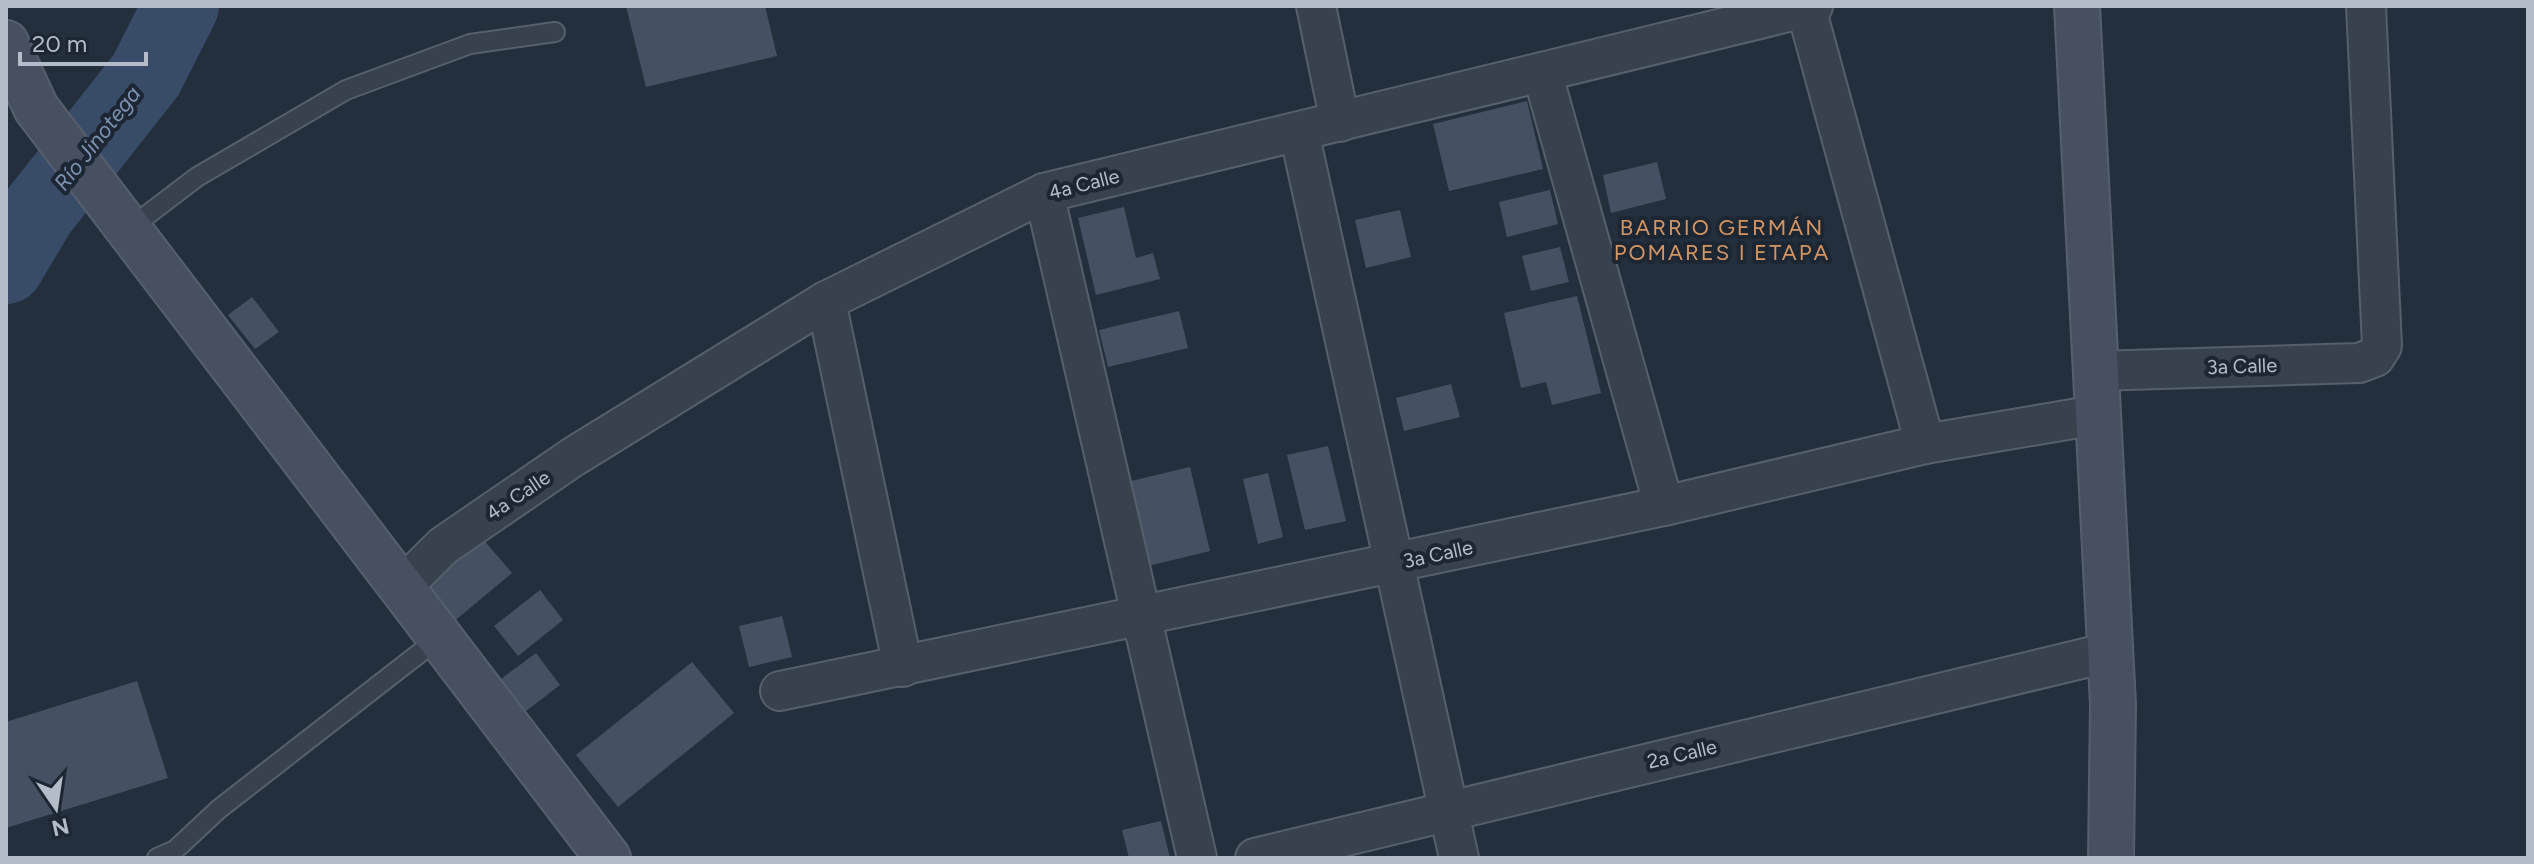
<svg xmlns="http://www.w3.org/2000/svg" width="2534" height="864" viewBox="0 0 2534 864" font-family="Figtree,sans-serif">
  <rect width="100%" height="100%" fill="#242f3e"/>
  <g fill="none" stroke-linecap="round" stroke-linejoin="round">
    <polyline stroke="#394c67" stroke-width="76" points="6,266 38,212 146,75 181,6"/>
  </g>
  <g fill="#455162">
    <polygon points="626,6 765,6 777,56 646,87"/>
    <polygon points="1527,101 1543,169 1449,191 1433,124"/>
    <polygon points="1657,162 1666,199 1611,213 1603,175"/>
    <polygon points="1550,190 1558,224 1507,237 1499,202"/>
    <polygon points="1124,207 1136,258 1153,253 1160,279 1096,295 1078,218"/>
    <polygon points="1400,210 1411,257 1366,268 1355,220"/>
    <polygon points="1560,247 1569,282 1531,291 1522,256"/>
    <polygon points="1577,296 1601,393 1552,405 1546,382 1521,388 1504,313"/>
    <polygon points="252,297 279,332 255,349 228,315"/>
    <polygon points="1179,311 1188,348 1108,367 1099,330"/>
    <polygon points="1451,384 1460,417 1404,431 1396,398"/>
    <polygon points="1328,446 1346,521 1305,530 1287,455"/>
    <polygon points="1190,467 1210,551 1148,566 1127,482"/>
    <polygon points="1268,473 1283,537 1258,544 1243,479"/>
    <polygon points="483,539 512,573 452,623 423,588"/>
    <polygon points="540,590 563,620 518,656 494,626"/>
    <polygon points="782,616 792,657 749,667 739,626"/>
    <polygon points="536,653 560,685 526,711 501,679"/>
    <polygon points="692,662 734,713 618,807 576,755"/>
    <polygon points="137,681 168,778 6,828 6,722"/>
    <polygon points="1161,821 1170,858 1129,858 1122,830"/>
  </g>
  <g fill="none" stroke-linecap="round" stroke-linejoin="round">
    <defs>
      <g id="lane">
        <polyline points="130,228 197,177 346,90 470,44 555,32"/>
        <polyline points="157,858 175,850 219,809 439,638"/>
      </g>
      <g id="street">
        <polyline points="1316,6 1340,122"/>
        <polyline points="1806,8 1925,444"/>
        <polyline points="1542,72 1664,506"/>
        <polyline points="1299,132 1459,858"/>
        <polyline points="1044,193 1197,858"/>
        <polyline points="826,301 903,667"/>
        <polyline points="2094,371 2359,363 2375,357 2382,346 2366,6"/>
        <polyline points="401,588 443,546 573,457 826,301 1044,193 1813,6"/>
        <polyline points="780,691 1664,506 1925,444 2096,415"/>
        <polyline points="1255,858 2110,652"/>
      </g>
      <g id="secondary">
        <polyline points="2077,6 2113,704 2111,858"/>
        <polyline points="6,43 36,108 608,858"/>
      </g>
    </defs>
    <use href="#lane" stroke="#565f6c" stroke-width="22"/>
    <use href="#street" stroke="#565f6c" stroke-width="42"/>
    <use href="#secondary" stroke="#565f6c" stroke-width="48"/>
    <use href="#lane" stroke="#38414e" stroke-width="18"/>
    <use href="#street" stroke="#38414e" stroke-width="38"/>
    <use href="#secondary" stroke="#465061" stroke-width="44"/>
  </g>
  <g text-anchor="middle" stroke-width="8" stroke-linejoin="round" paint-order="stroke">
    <g font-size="20" fill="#b4bcc9" stroke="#1d2633">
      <text transform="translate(1084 184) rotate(-14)" y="7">4a Calle</text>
      <text transform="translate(2242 366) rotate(-2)" y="7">3a Calle</text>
      <text transform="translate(518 495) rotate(-34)" y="7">4a Calle</text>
      <text transform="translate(1438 554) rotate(-12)" y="7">3a Calle</text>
      <text transform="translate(1682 754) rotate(-13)" y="7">2a Calle</text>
    </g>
    <g font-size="22" font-style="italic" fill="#7c92b1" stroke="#1d2633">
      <text transform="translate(97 138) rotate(-52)" y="8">Río Jinotega</text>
    </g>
    <g font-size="22" letter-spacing="2" fill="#d59563" stroke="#1d2633">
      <text x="1722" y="235">BARRIO GERMÁN<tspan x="1722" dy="25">POMARES I ETAPA</tspan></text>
    </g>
  </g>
  <rect width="2534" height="864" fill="none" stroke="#b4bcc9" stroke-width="16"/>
  <g transform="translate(56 808) rotate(167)" stroke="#1d2633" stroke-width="6" paint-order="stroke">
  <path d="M0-6L14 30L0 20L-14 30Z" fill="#b4bcc9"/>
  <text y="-12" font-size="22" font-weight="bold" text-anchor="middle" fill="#b4bcc9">N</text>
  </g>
  <path d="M20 52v12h126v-12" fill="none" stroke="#b4bcc9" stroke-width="4"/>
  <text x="32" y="52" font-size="24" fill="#b4bcc9" stroke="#1d2633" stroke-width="6" paint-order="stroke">20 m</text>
</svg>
